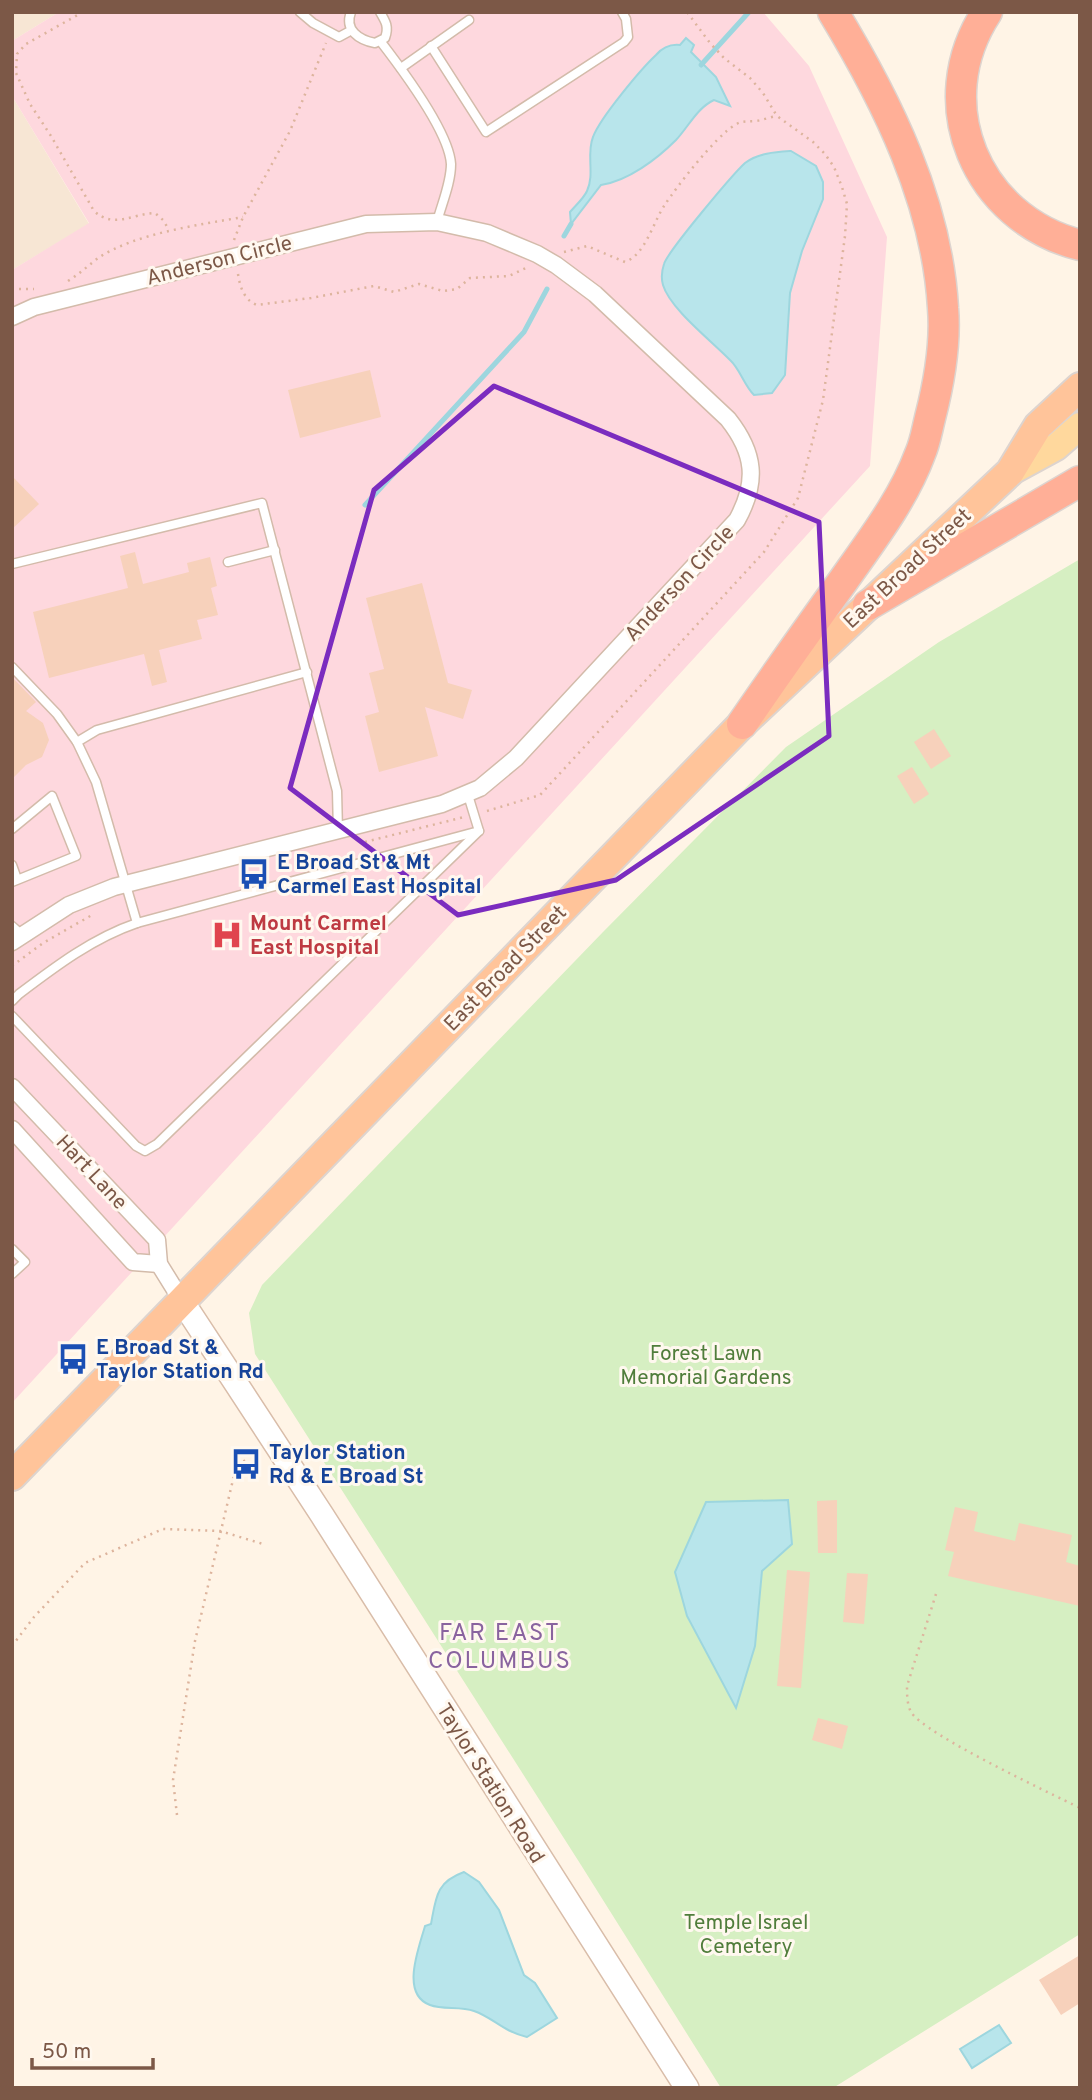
<svg xmlns="http://www.w3.org/2000/svg" width="1092" height="2100" viewBox="0 0 1092 2100" font-family="Overpass,sans-serif">
  <rect width="100%" height="100%" fill="#fff4e6"/>
  <g fill="#f7e6d4">
    <polygon points="12,12 59,12 12,41"/>
    <polygon points="12,96 89,224 12,270"/>
  </g>
  <polygon fill="#fed8de" points="59,12 763,12 809,66 887,237 870,466 12,1403 12,270 89,223 12,96 12,41"/>
  <polygon fill="#d6efc2" points="1080,559 1080,1934 833,2088 721,2088 581,1865 255,1354 249,1313 262,1285 603,932 786,747 939,642"/>
  <g fill="#b8e5eb" stroke="#9dd6de" stroke-width="2">
    <path d="M686,38L694,45L691,52L716,77L730,106L714,100C697,108 689,126 676,140C657,159 628,181 601,185L571,224L570,212C576,205 584,198 587,191C595,174 586,154 593,137C600,118 641,69 656,55C662,48 671,44 680,45Z"/>
    <path d="M791,151L816,166L823,182V199L802,251L790,293L785,375L772,393L754,395C744,385 740,369 730,360C713,342 670,309 663,285C661,278 662,270 664,264C668,251 733,174 745,163C758,153 776,152 791,151Z"/>
    <polygon points="788,1500 792,1544 762,1571 755,1646 736,1708 687,1616 675,1572 706,1502"/>
    <path d="M464,1872L479,1882L499,1910L524,1975L535,1983L557,2018L527,2037C502,2031 494,2018 474,2011C460,2006 443,2010 430,2005C400,1994 419,1948 425,1926L431,1924C436,1897 436,1882 464,1872Z"/>
    <polygon points="999,2025 1011,2043 972,2068 960,2049"/>
  </g>
  <g fill="none" stroke-linecap="round" stroke-linejoin="round">
    <g stroke="#9dd6de" stroke-width="5">
      <polyline points="701,65 749,12"/>
      <polyline points="564,236 571,224"/>
      <polyline points="365,505 524,332 547,289"/>
    </g>
  </g>
  <g fill="#f7d1bb">
    <polygon points="370,370 381,417 300,438 288,390"/>
    <polygon points="12,476 39,504 12,529"/>
    <polygon points="135,552 143,584 189,572 187,563 210,557 217,586 211,588 218,615 197,620 202,639 159,650 167,682 152,686 144,654 49,678 33,612 128,588 120,556"/>
    <polygon points="422,583 448,683 472,690 463,719 425,707 438,756 379,772 365,716 379,712 369,673 384,669 366,598"/>
    <polygon points="12,677 36,702 26,711 43,723 49,740 42,757 26,765 12,779"/>
    <polygon points="934,729 951,756 931,769 914,742"/>
    <polygon points="912,767 929,794 914,804 897,776"/>
    <polygon points="837,1500 837,1553 818,1553 817,1501"/>
    <polygon points="955,1507 978,1512 974,1531 1015,1541 1019,1523 1072,1535 1066,1562 1080,1566 1080,1606 948,1576 954,1552 945,1550"/>
    <polygon points="787,1570 810,1572 801,1688 777,1686"/>
    <polygon points="847,1573 868,1574 864,1624 843,1622"/>
    <polygon points="818,1718 848,1726 842,1749 812,1740"/>
    <polygon points="1080,1955 1080,2003 1061,2015 1039,1980"/>
  </g>
  <g fill="none" stroke-linecap="round" stroke-linejoin="round">
    <defs>
      <g id="service">
        <polyline points="300,12 313,23 339,37 350,31"/>
        <path d="M351,12C344,30 359,40 375,43L385,38C389,27 386,22 380,12"/>
        <path d="M381,42C401,68 449,132 451,164C451,183 442,203 437,222"/>
        <polyline points="431,46 486,132 624,42 628,37 626,19 622,12"/>
        <polyline points="401,68 469,20"/>
        <polyline points="228,562 275,550"/>
        <polyline points="12,564 262,503 337,791 338,831"/>
        <polyline points="12,667 57,714 77,742 96,782 137,923 479,831 468,795"/>
        <polyline points="77,742 97,730 307,672"/>
        <polyline points="12,829 52,796 76,856 12,882"/>
        <polyline points="12,865 17,879"/>
        <polyline points="12,926 21,934"/>
        <path d="M12,1001L19,994C56,966 93,938 137,923"/>
        <polyline points="12,1016 136,1146 145,1151 157,1144 479,831"/>
        <polyline points="12,1249 25,1262 12,1274"/>
      </g>
      <g id="minor">
        <path d="M12,317L34,307L366,224L437,222L487,233L537,254L556,265L595,294L728,419C755,453 758,482 737,520L516,758L480,788L442,804L114,887L69,905L12,942"/>
        <polyline points="12,1087 157,1240 159,1264 182,1301"/>
        <polyline points="12,1129 133,1262 159,1264"/>
      </g>
      <polyline id="secondary" points="182,1301 322,1515 687,2088"/>
      <polyline id="primary" points="1010,472 1056,447 1080,426"/>
      <polyline id="trunk" points="12,1476 742,724 1010,472 1038,426 1080,387"/>
      <g id="motorway">
        <path d="M987,12C927,103 976,219 1080,245"/>
        <polyline points="868,605 1080,481"/>
        <path d="M742,724C775,676 809,628 843,581C871,541 903,500 920,454C925,443 927,430 930,418C939,383 946,344 943,308C937,202 887,101 833,12"/>
      </g>
    </defs>
    <use href="#service" stroke="#d3bbaa" stroke-width="11"/>
    <use href="#minor" stroke="#d3bbaa" stroke-width="19"/>
    <use href="#secondary" stroke="#d9bda9" stroke-width="26"/>
    <use href="#primary" stroke="#ddd4cf" stroke-width="30"/>
    <use href="#trunk" stroke="#ddd4cf" stroke-width="32"/>
    <use href="#motorway" stroke="#ddd4cf" stroke-width="33"/>
    <g stroke="#ddb49d" stroke-width="2.5" stroke-dasharray="2 5" stroke-linecap="butt">
      <path d="M83,12L26,44L17,54L16,73L30,104L51,136L94,211C114,229 131,214 155,213L163,220L169,230"/>
      <polyline points="234,240 243,217 290,131 326,43"/>
      <path d="M564,252L587,246L625,262C645,255 653,223 664,206C677,186 716,136 735,125C742,120 748,122 756,121C763,120 770,117 777,116"/>
      <path d="M238,274C240,287 244,300 257,305L311,298L374,286L394,292L419,284L443,291L457,289L470,278L509,276L526,268"/>
      <path d="M68,281C79,274 88,266 98,258C136,233 199,225 243,217"/>
      <polyline points="12,289 34,289"/>
      <polyline points="487,811 540,795 764,552 798,498 823,400 845,236 847,204 842,187 834,167 825,154 813,142 777,116 763,93 750,78 724,58 710,43 687,12"/>
      <polyline points="365,842 464,817"/>
      <polyline points="12,966 43,943 92,915"/>
      <path d="M936,1594L907,1686C907,1695 907,1704 911,1712C924,1734 1050,1793 1080,1808"/>
      <polyline points="12,1646 34,1617 85,1563 163,1529 220,1531 263,1544"/>
      <polyline points="177,1815 173,1780 195,1641 236,1467 247,1459"/>
    </g>
    <use href="#service" stroke="#fff" stroke-width="8"/>
    <use href="#minor" stroke="#fff" stroke-width="16"/>
    <use href="#secondary" stroke="#fff" stroke-width="23"/>
    <use href="#primary" stroke="#ffd89d" stroke-width="26"/>
    <use href="#trunk" stroke="#ffc49a" stroke-width="28"/>
    <use href="#motorway" stroke="#ffaf97" stroke-width="30"/>
  </g>
  <path fill="none" stroke="#7b2cbf" stroke-width="5" stroke-linejoin="round" d="M494,386L819,522L829,736L616,880L458,915L290,788L374,490Z"/>
  <defs>
    <symbol id="bus-bare" viewBox="-9 -9 18 18"><path d="M-5-6H5V4H4V6H2V4H-2V6H-4V4H-5ZM-3.5-4V0h7V-4ZM-3.5 1.2v1.5H-2V1.2ZM2 1.2v1.5H3.5V1.2Z" fill="#1a4fb4" stroke="#fff8ef" stroke-width="2.5" paint-order="stroke"/></symbol>
    <symbol id="hospital-bare" viewBox="-9 -9 18 18"><path d="M-5-5h3v3.5h4V-5h3V5h-3V1.5h-4V5h-3Z" fill="#e0444e" stroke="#fff8ef" stroke-width="2.5" paint-order="stroke"/></symbol>
  </defs>
  <g fill-rule="evenodd">
    <use href="#bus-bare" x="232" y="852" width="44" height="44"/>
    <use href="#hospital-bare" x="205" y="913" width="44" height="44"/>
    <use href="#bus-bare" x="51" y="1337" width="44" height="44"/>
    <use href="#bus-bare" x="224" y="1442" width="44" height="44"/>
  </g>
  <g text-anchor="middle" stroke-width="6" stroke-linejoin="round" paint-order="stroke">
    <g font-size="21" fill="#7c5847" stroke="#fff8ef">
      <text transform="translate(219 260) rotate(-14)" y="7">Anderson Circle</text>
      <text transform="translate(907 568) rotate(-43)" y="7">East Broad Street</text>
      <text transform="translate(679 583) rotate(-47)" y="7">Anderson Circle</text>
      <text transform="translate(505 968) rotate(-46)" y="7">East Broad Street</text>
      <text transform="translate(92 1172) rotate(47)" y="7">Hart Lane</text>
      <text transform="translate(491 1783) rotate(58)" y="7">Taylor Station Road</text>
    </g>
    <g font-size="21" font-weight="bold" fill="#164399" stroke="#fff8ef" text-anchor="start">
      <text x="277" y="869">E Broad St &amp; Mt<tspan x="277" dy="24">Carmel East Hospital</tspan></text>
      <text x="96" y="1354">E Broad St &amp;<tspan x="96" dy="24">Taylor Station Rd</tspan></text>
      <text x="269" y="1459">Taylor Station<tspan x="269" dy="24">Rd &amp; E Broad St</tspan></text>
    </g>
    <g font-size="21" font-weight="bold" fill="#be3a42" stroke="#fff8ef" text-anchor="start">
      <text x="250" y="930">Mount Carmel<tspan x="250" dy="24">East Hospital</tspan></text>
    </g>
    <g font-size="21" fill="#507d3b" stroke="#fff8ef">
      <text x="706" y="1360">Forest Lawn<tspan x="706" dy="24">Memorial Gardens</tspan></text>
      <text x="746" y="1929">Temple Israel<tspan x="746" dy="24">Cemetery</tspan></text>
    </g>
    <g font-size="24" letter-spacing="2" fill="#89639f" stroke="#fff8ef">
      <text x="500" y="1640">FAR EAST<tspan x="500" dy="28">COLUMBUS</tspan></text>
    </g>
  </g>
  <rect width="1092" height="2100" fill="none" stroke="#7c5847" stroke-width="28"/>
  <path d="M32 2058v10h121v-10" fill="none" stroke="#7c5847" stroke-width="3.5"/>
  <text x="42" y="2058" font-size="21" fill="#7c5847" stroke="#fff8ef" stroke-width="5" paint-order="stroke">50 m</text>
</svg>
